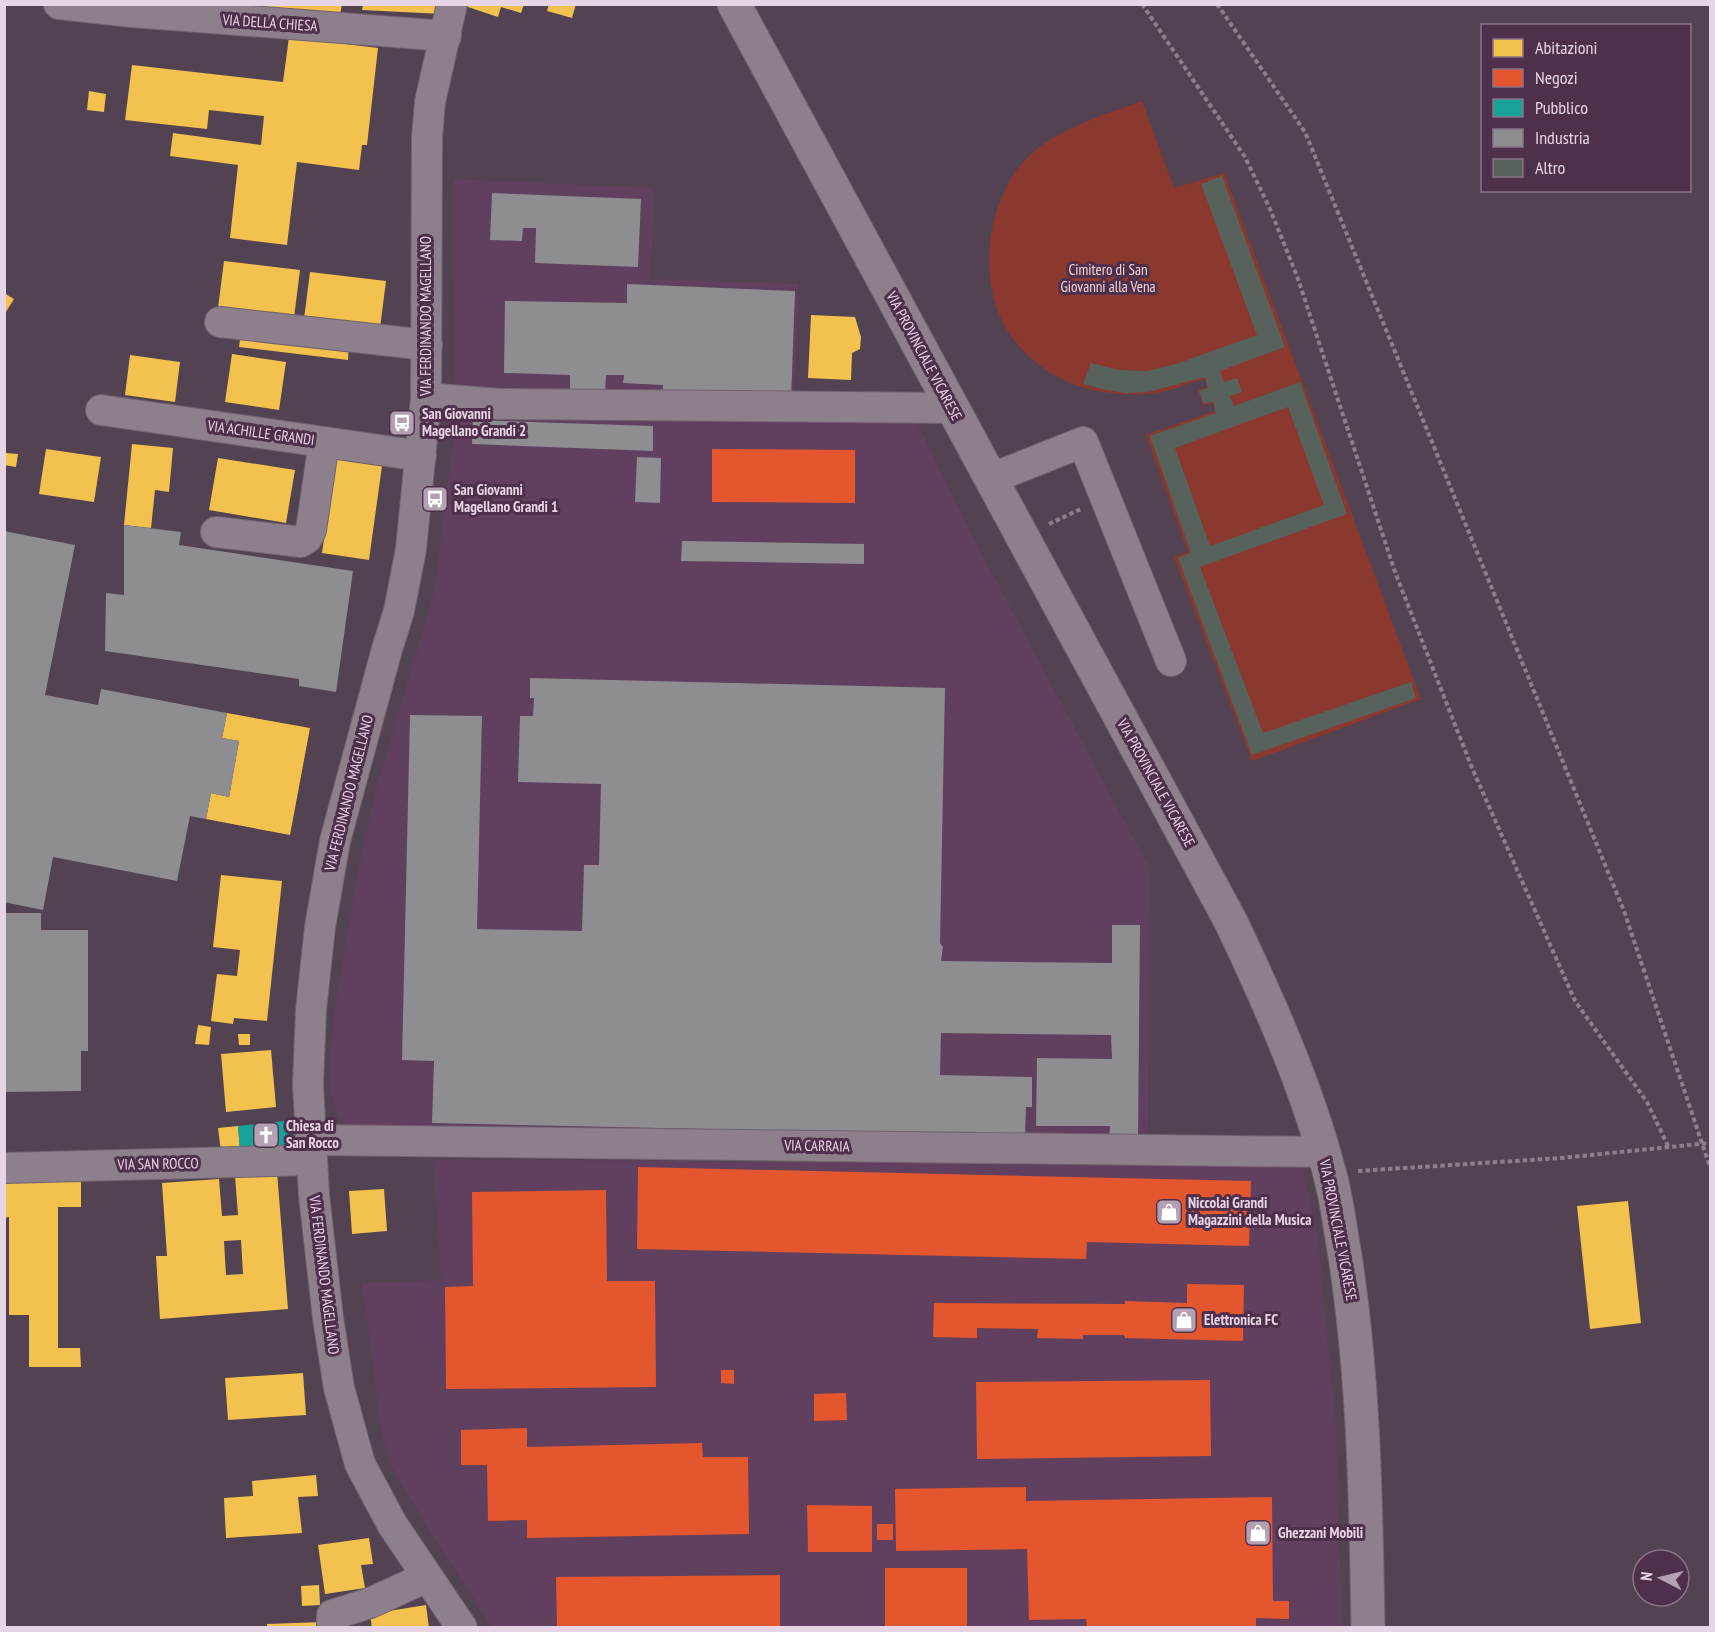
<svg xmlns="http://www.w3.org/2000/svg" width="1715" height="1632" viewBox="0 0 1715 1632" font-family="'PT Sans Narrow',sans-serif">
  <rect width="100%" height="100%" fill="#534251"/>
  <g fill="#613f5e">
    <polygon points="454,179 654,188 651,279 799,284 794,416 915,418 976,543 1149,867 1148,1144 348,1125 339,1118 330,1093 331,1051 334,1016 356,881 376,789 434,593 455,425"/>
    <polygon points="433,1160 1157,1162 1303,1166 1319,1247 1336,1429 1342,1627 492,1627 434,1538 392,1468 381,1429 362,1283 441,1280"/>
  </g>
  <path fill="#8b382f" d="M1142,101L1174,188L1224,173L1421,699L1252,761L1174,557L1188,552L1146,435L1215,411L1212,403L1203,406L1198,390L1208,387L1205,379C1192,382 1179,388 1166,391C1138,397 1109,395 1081,387C1050,377 1025,358 1007,330C974,277 988,186 1038,148C1069,125 1107,114 1142,101Z"/>
  <g fill="#f2c14e" fill-rule="evenodd">
    <polygon points="261,4 342,4 340,15 261,6"/>
    <polygon points="459,4 524,4 521,13 501,7 498,17"/>
    <polygon points="549,4 576,4 572,18 547,11"/>
    <polygon points="363,5 444,5 442,14 362,10"/>
    <polygon points="289,37 378,48 367,145 362,145 359,170 297,162 287,245 230,238 238,165 170,156 173,133 261,145 264,116 209,110 207,129 125,120 132,65 283,82"/>
    <polygon points="89,91 106,94 104,112 87,110"/>
    <polygon points="224,261 300,270 294,318 218,308"/>
    <polygon points="310,272 386,281 380,328 304,319"/>
    <polygon points="4,293 14,299 4,315"/>
    <polygon points="811,315 855,317 861,337 860,349 852,353 851,380 808,378"/>
    <polygon points="241,332 349,345 348,360 239,347"/>
    <polygon points="232,354 286,362 279,410 225,402"/>
    <polygon points="130,355 180,362 175,402 125,395"/>
    <polygon points="132,444 173,448 169,492 155,490 151,528 124,525"/>
    <polygon points="46,449 101,457 94,502 39,494"/>
    <polygon points="6,453 18,454 16,467 4,465"/>
    <polygon points="218,458 295,470 286,523 209,510"/>
    <polygon points="336,459 382,466 369,560 322,553"/>
    <polygon points="227,713 310,728 290,835 206,819 211,793 229,797 239,741 222,738"/>
    <polygon points="221,875 282,881 267,1021 234,1018 233,1024 211,1021 217,974 237,976 240,950 213,947"/>
    <polygon points="198,1025 211,1027 209,1045 195,1044"/>
    <polygon points="238,1034 250,1034 250,1045 239,1045"/>
    <polygon points="271,1050 276,1107 226,1112 221,1054"/>
    <polygon points="238,1126 240,1150 221,1152 218,1128"/>
    <path d="M277,1172L288,1309L160,1319L156,1256H167L162,1183L219,1179L222,1216L238,1215L235,1175ZM241,1240L243,1274L226,1275L224,1241Z"/>
    <polygon points="81,1179 81,1207 58,1207 58,1348 80,1348 81,1367 29,1367 29,1315 9,1315 9,1217 4,1218 4,1181"/>
    <polygon points="384,1189 387,1231 352,1234 349,1191"/>
    <polygon points="1628,1201 1641,1323 1590,1329 1577,1206"/>
    <polygon points="303,1373 306,1415 228,1420 225,1378"/>
    <polygon points="316,1475 318,1496 298,1497 302,1533 226,1538 224,1498 253,1496 252,1481"/>
    <polygon points="369,1538 373,1564 361,1565 365,1588 325,1594 318,1545"/>
    <polygon points="319,1585 320,1605 302,1606 301,1586"/>
    <polygon points="426,1605 429,1628 372,1628 370,1614"/>
    <polygon points="323,1622 323,1628 267,1628 267,1624"/>
  </g>
  <g fill="#e4572e">
    <polygon points="712,449 855,450 855,503 712,502"/>
    <polygon points="638,1167 1251,1181 1249,1246 1087,1242 1086,1259 637,1249"/>
    <polygon points="606,1190 607,1281 655,1281 656,1387 446,1389 445,1287 473,1286 472,1192"/>
    <polygon points="1187,1284 1244,1285 1243,1341 1125,1338 1124,1335 1083,1335 1083,1339 1037,1338 1038,1329 977,1328 977,1338 933,1337 934,1303 1125,1304 1125,1301 1187,1303"/>
    <polygon points="721,1370 734,1370 734,1384 721,1383"/>
    <polygon points="1210,1380 1211,1456 977,1459 976,1382"/>
    <polygon points="846,1393 847,1420 814,1421 814,1394"/>
    <polygon points="527,1428 527,1447 702,1443 703,1457 748,1457 749,1534 527,1538 527,1520 488,1521 487,1465 461,1465 461,1430"/>
    <polygon points="1026,1487 1026,1501 1272,1497 1273,1601 1289,1601 1289,1619 1256,1618 1256,1628 1087,1628 1086,1619 1029,1620 1027,1549 896,1551 895,1489"/>
    <polygon points="807,1505 872,1506 872,1552 808,1552"/>
    <rect x="877" y="1524" width="16" height="16"/>
    <rect x="885" y="1568" width="82" height="60"/>
    <polygon points="780,1575 780,1627 557,1628 556,1577"/>
  </g>
  <polygon fill="#17a398" points="293,1120 295,1145 240,1150 238,1126"/>
  <g fill="#8d8d92">
    <polygon points="492,193 641,199 638,267 535,263 536,228 523,228 522,241 490,240"/>
    <polygon points="627,284 795,291 791,400 663,395 663,385 623,383 624,375 606,375 605,393 570,393 570,375 504,373 505,301 627,303"/>
    <polygon points="473,420 653,426 653,451 472,444"/>
    <polygon points="637,457 661,458 660,503 635,502"/>
    <polygon points="124,525 181,532 179,545 353,571 336,692 299,686 299,679 105,651 106,593 124,595"/>
    <polygon points="4,531 75,545 45,695 98,705 101,689 227,713 222,738 239,741 229,797 211,793 206,819 190,816 177,881 53,857 43,910 4,902"/>
    <polygon points="682,541 864,544 864,564 681,561"/>
    <polygon points="530,678 945,688 940,943 943,947 941,961 1112,963 1112,925 1140,925 1138,1139 1109,1139 1110,1126 1036,1126 1037,1058 1112,1059 1111,1035 941,1033 940,1075 1032,1077 1032,1107 1026,1107 1025,1136 432,1123 434,1061 402,1060 410,715 482,716 477,929 582,931 584,865 599,865 601,784 518,782 520,716 533,716 534,698 530,698"/>
    <polygon points="4,913 41,913 41,930 88,930 88,1051 81,1051 81,1091 4,1092"/>
  </g>
  <path fill="#58625c" fill-rule="evenodd" d="M1222,176L1285,347L1220,371L1224,382L1237,378L1242,392L1230,396L1234,406L1300,382L1347,514L1200,567L1263,733L1411,682L1416,698L1252,755L1178,558L1191,553L1150,436L1216,413L1213,401L1204,404L1199,391L1208,388L1205,377L1148,392L1126,393L1106,390L1083,384L1091,363L1119,370L1147,371L1176,364L1257,335L1201,184ZM1288,407L1324,505L1210,546L1175,448Z"/>
  <g fill="none" stroke-linecap="round" stroke-linejoin="round">
    <defs>
      <g id="minor">
        <polyline points="59,4 132,12 446,36"/>
        <polyline points="452,4 430,102 427,137 426,398 411,549 399,611 387,649 335,841 320,927 311,1010 308,1084 314,1195 328,1318 339,1388 360,1464 392,1524 462,1628"/>
        <polyline points="220,322 427,345"/>
        <polyline points="426,398 499,404 952,408"/>
        <polyline points="101,410 421,456"/>
        <polyline points="990,479 1083,442 1171,661"/>
        <polyline points="216,532 301,542 307,538 311,530 324,442"/>
        <polyline points="310,1140 1324,1152"/>
        <polyline points="4,1168 311,1160"/>
        <polyline points="332,1628 332,1615 370,1603 427,1577"/>
      </g>
      <path id="major" d="M734,4L1231,922C1269,1002 1306,1085 1329,1171C1337,1199 1340,1228 1345,1256C1364,1379 1366,1503 1368,1628"/>
    </defs>
    <use href="#minor" stroke="#70626f" stroke-width="32"/>
    <use href="#major" stroke="#70626f" stroke-width="35"/>
    <g stroke="#8d808c" stroke-width="4" stroke-dasharray="4.5 3" stroke-linecap="butt">
      <polyline points="1142,4 1245,157 1270,209 1297,276 1395,572 1472,768 1575,1001 1647,1102 1669,1148"/>
      <polyline points="1217,4 1305,132 1624,911 1710,1167"/>
      <polyline points="1049,524 1081,509"/>
      <polyline points="1358,1171 1561,1158 1710,1143"/>
    </g>
    <use href="#minor" stroke="#8e7f8c" stroke-width="30"/>
    <use href="#major" stroke="#8f7f8d" stroke-width="33"/>
  </g>
  <defs>
    <symbol id="bus-square" viewBox="-11 -11 22 22"><rect x="-9" y="-9" width="18" height="18" rx="4" fill="#b3a1b1" stroke="#4e304c"/><path d="M-5-6H5V4H4V6H2V4H-2V6H-4V4H-5ZM-3.5-4V0h7V-4ZM-3.5 1.2v1.5H-2V1.2ZM2 1.2v1.5H3.5V1.2Z" fill="#fff"/></symbol>
    <symbol id="church-square" viewBox="-11 -11 22 22"><rect x="-9" y="-9" width="18" height="18" rx="4" fill="#b3a1b1" stroke="#4e304c"/><path d="M-1.2-6h2.4v3.5h3.3v2.4h-3.3V6h-2.4V-.1h-3.3v-2.4h3.3Z" fill="#fff"/></symbol>
    <symbol id="shop-square" viewBox="-11 -11 22 22"><rect x="-9" y="-9" width="18" height="18" rx="4" fill="#b3a1b1" stroke="#4e304c"/><path d="M-5-2.5h2.3a2.7 3.5 0 0 1 5.4 0H5L5.5 6h-11ZM-1.5-2.5h3a1.5 2.3 0 0 0-3 0Z" fill="#fff"/></symbol>
  </defs>
  <g fill-rule="evenodd">
    <use href="#bus-square" x="387" y="408" width="30" height="30"/>
    <use href="#bus-square" x="420" y="484" width="30" height="30"/>
    <use href="#church-square" x="251" y="1120" width="30" height="30"/>
    <use href="#shop-square" x="1154" y="1197" width="30" height="30"/>
    <use href="#shop-square" x="1169" y="1305" width="30" height="30"/>
    <use href="#shop-square" x="1243" y="1518" width="30" height="30"/>
  </g>
  <g text-anchor="middle" stroke-width="6" stroke-linejoin="round" paint-order="stroke">
    <g font-size="15" fill="#e7d4e5" stroke="#4e304c">
      <text transform="translate(270 23) rotate(4)" y="5">VIA DELLA CHIESA</text>
      <text transform="translate(426 316) rotate(-90)" y="5">VIA FERDINANDO MAGELLANO</text>
      <text transform="translate(924 356) rotate(62)" y="5">VIA PROVINCIALE VICARESE</text>
      <text transform="translate(261 433) rotate(8)" y="5">VIA ACHILLE GRANDI</text>
      <text transform="translate(1156 783) rotate(61)" y="5">VIA PROVINCIALE VICARESE</text>
      <text transform="translate(349 793) rotate(-76)" y="5">VIA FERDINANDO MAGELLANO</text>
      <text transform="translate(817 1146) rotate(1)" y="5">VIA CARRAIA</text>
      <text transform="translate(158 1164) rotate(-1)" y="5">VIA SAN ROCCO</text>
      <text transform="translate(1338 1230) rotate(79)" y="5">VIA PROVINCIALE VICARESE</text>
      <text transform="translate(324 1275) rotate(83)" y="5">VIA FERDINANDO MAGELLANO</text>
    </g>
    <g font-size="15" fill="#f4d7d1" stroke="#4e304c">
      <text x="1108" y="275">Cimitero di San<tspan x="1108" dy="17">Giovanni alla Vena</tspan></text>
    </g>
    <g font-size="15" font-weight="bold" fill="#e7d4e5" stroke="#4e304c" text-anchor="start">
      <text x="422" y="419">San Giovanni<tspan x="422" dy="17">Magellano Grandi 2</tspan></text>
      <text x="454" y="495">San Giovanni<tspan x="454" dy="17">Magellano Grandi 1</tspan></text>
      <text x="286" y="1131">Chiesa di<tspan x="286" dy="17">San Rocco</tspan></text>
      <text x="1188" y="1208">Niccolai Grandi<tspan x="1188" dy="17">Magazzini della Musica</tspan></text>
      <text x="1204" y="1325">Elettronica FC</text>
      <text x="1278" y="1538">Ghezzani Mobili</text>
    </g>
  </g>
  <rect width="1715" height="1632" fill="none" stroke="#e7d4e5" stroke-width="12"/>
  <rect x="1481" y="24" width="210" height="168" fill="#4e304c" stroke="#8b7289" stroke-width="1.5"/>
  <rect x="1493" y="39" width="30" height="18" fill="#f2c14e" stroke="#8b7289" stroke-width="1.5"/>
  <text x="1535" y="54" font-size="18" fill="#e7d4e5">Abitazioni</text>
  <rect x="1493" y="69" width="30" height="18" fill="#e4572e" stroke="#8b7289" stroke-width="1.5"/>
  <text x="1535" y="84" font-size="18" fill="#e7d4e5">Negozi</text>
  <rect x="1493" y="99" width="30" height="18" fill="#17a398" stroke="#8b7289" stroke-width="1.5"/>
  <text x="1535" y="114" font-size="18" fill="#e7d4e5">Pubblico</text>
  <rect x="1493" y="129" width="30" height="18" fill="#8d8d92" stroke="#8b7289" stroke-width="1.5"/>
  <text x="1535" y="144" font-size="18" fill="#e7d4e5">Industria</text>
  <rect x="1493" y="159" width="30" height="18" fill="#58625c" stroke="#8b7289" stroke-width="1.5"/>
  <text x="1535" y="174" font-size="18" fill="#e7d4e5">Altro</text>
  <g transform="translate(1661 1578) rotate(277)"><circle r="28" fill="#4e304c" stroke="#8b7289" stroke-width="1.5"/>
  <path d="M0-4.5L10 22L0 15L-10 22Z" fill="#b3a1b1"/>
  <text y="-9" font-size="16" font-weight="bold" text-anchor="middle" fill="#e7d4e5">N</text>
  </g>
</svg>
